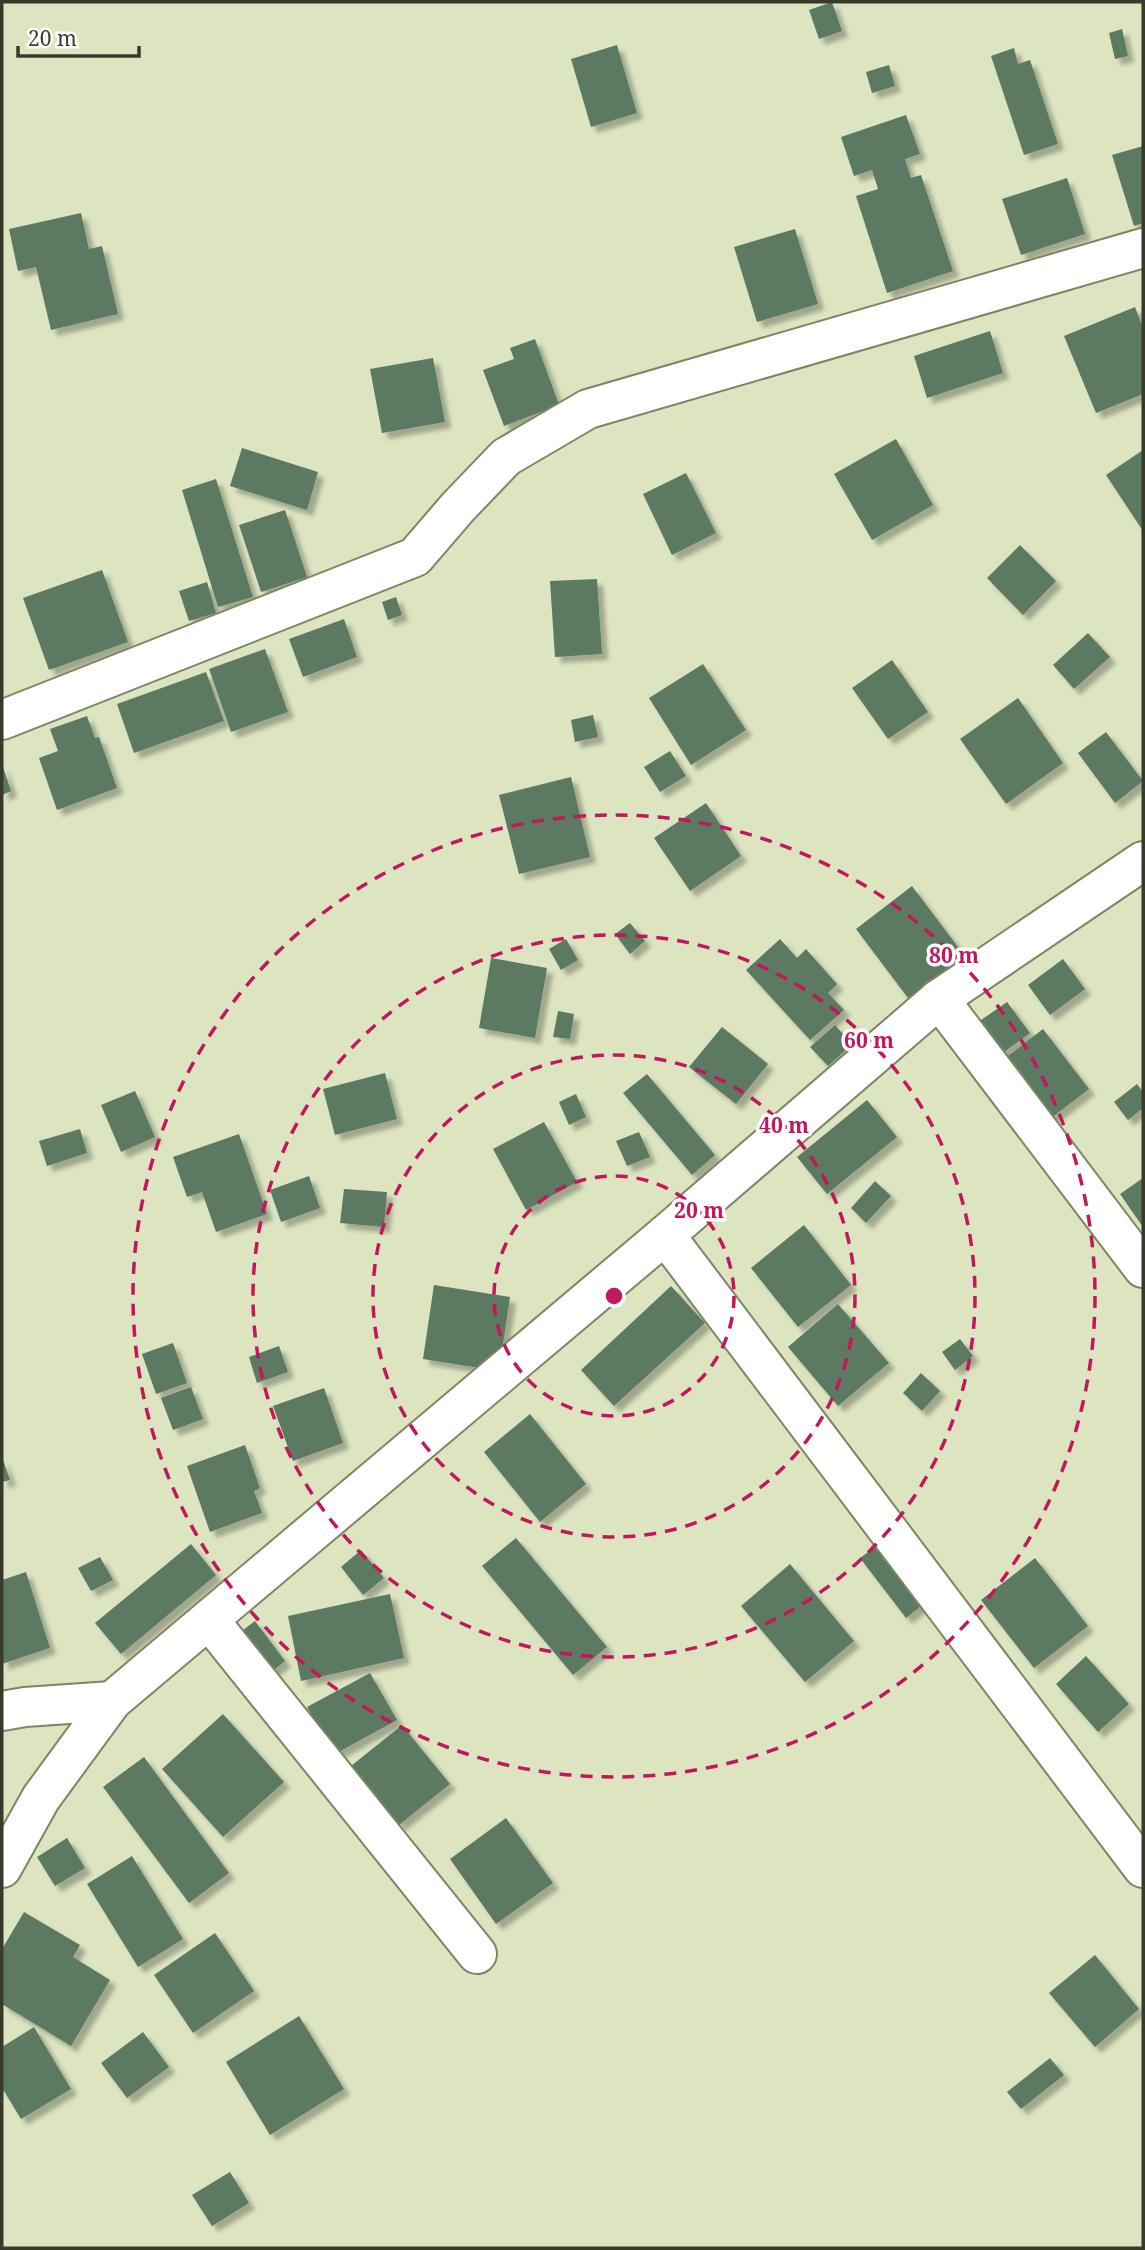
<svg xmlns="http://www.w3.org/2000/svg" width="1145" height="2250" viewBox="0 0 1145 2250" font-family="'Noto Serif',serif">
  <defs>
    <filter id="shadow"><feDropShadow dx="6" dy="6" stdDeviation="2" flood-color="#0004"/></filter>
  </defs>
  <rect width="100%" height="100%" fill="#dce4c0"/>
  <g fill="#5b7962" filter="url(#shadow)">
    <polygon points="832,2 842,31 819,39 809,10"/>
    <polygon points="1122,29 1128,56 1115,59 1109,33"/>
    <polygon points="617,45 637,113 591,127 571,59"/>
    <polygon points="1014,48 1018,64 1030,60 1058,144 1024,155 991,56"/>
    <polygon points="889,65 895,86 872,93 866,72"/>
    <polygon points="906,115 920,154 905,159 911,178 921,175 953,271 887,293 856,196 878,189 872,170 854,176 841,137"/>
    <polygon points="1143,146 1143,223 1134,226 1112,155"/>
    <polygon points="1067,178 1085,234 1021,255 1002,199"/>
    <polygon points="81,213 89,249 102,246 118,314 51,330 36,267 18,271 9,229"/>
    <polygon points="795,229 818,304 757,322 734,247"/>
    <polygon points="1135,307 1143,328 1143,394 1096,413 1064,336"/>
    <polygon points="990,331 1003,373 927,398 914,356"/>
    <polygon points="535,339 559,405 504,426 483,370 514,359 510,348"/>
    <polygon points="433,358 445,422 382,433 370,369"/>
    <polygon points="896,439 933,505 872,540 834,474"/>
    <polygon points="242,448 318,472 307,510 230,486"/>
    <polygon points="1143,450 1143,531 1106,475"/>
    <polygon points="686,473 716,533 672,555 643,494"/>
    <polygon points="216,479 253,597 218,607 182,490"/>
    <polygon points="285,510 307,577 261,592 239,525"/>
    <polygon points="1020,545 1056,581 1023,615 987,578"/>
    <polygon points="102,570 128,642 49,670 23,598"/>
    <polygon points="597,579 602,654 555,657 550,581"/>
    <polygon points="207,582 216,613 189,621 179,591"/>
    <polygon points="396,597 402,615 388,620 382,602"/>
    <polygon points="344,619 357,657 303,677 289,639"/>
    <polygon points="1088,633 1110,657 1074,689 1053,665"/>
    <polygon points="265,649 288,712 231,732 209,669"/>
    <polygon points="892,660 928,712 888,739 852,688"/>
    <polygon points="703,664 746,730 691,765 649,698"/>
    <polygon points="206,672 224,721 134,753 117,704"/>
    <polygon points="1018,698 1063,763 1006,804 960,739"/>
    <polygon points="593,715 598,737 575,742 571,720"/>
    <polygon points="87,716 95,738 99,737 117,788 57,810 39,758 58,751 50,729"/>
    <polygon points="1106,732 1143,781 1115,803 1078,753"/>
    <polygon points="670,751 686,776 660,792 644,767"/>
    <polygon points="2,764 11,791 2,795"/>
    <polygon points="571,777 590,857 519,874 499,795"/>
    <polygon points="706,803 741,856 690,891 654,838"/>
    <polygon points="912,886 964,955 908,998 856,929"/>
    <polygon points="630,923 645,941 630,954 615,934"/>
    <polygon points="566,939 578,960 561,970 549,949"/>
    <polygon points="780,939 797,958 806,949 837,984 828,993 844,1010 810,1040 746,970"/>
    <polygon points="491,958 547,968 535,1038 479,1028"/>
    <polygon points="1063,959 1085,989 1050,1015 1028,985"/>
    <polygon points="1007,1002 1030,1033 994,1059 971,1027"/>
    <polygon points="558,1011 574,1014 570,1039 553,1037"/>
    <polygon points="835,1025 852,1044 828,1066 810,1047"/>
    <polygon points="722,1027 768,1064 736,1104 689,1067"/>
    <polygon points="1043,1029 1089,1089 1042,1125 996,1065"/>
    <polygon points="385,1073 397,1119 335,1135 323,1089"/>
    <polygon points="647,1074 715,1155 692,1175 623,1093"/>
    <polygon points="1137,1084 1143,1092 1143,1108 1128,1120 1114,1102"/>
    <polygon points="135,1091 155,1137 121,1152 101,1105"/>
    <polygon points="576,1094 586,1117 569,1125 559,1102"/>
    <polygon points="867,1100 897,1137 827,1194 797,1157"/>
    <polygon points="544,1122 577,1182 526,1210 493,1149"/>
    <polygon points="80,1129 87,1153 47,1166 39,1141"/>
    <polygon points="639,1132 650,1157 627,1166 616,1141"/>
    <polygon points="239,1134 267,1214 216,1232 202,1192 187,1197 173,1157"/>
    <polygon points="309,1176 320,1208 281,1222 270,1190"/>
    <polygon points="1143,1178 1143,1227 1120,1194"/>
    <polygon points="875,1181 891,1196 866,1223 851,1208"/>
    <polygon points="344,1189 387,1192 384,1227 340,1223"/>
    <polygon points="804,1225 851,1285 798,1327 751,1268"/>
    <polygon points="434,1285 510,1297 499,1371 423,1359"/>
    <polygon points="671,1286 705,1323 614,1406 581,1370"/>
    <polygon points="838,1304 889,1363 838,1406 788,1347"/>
    <polygon points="960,1339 973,1356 955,1370 942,1352"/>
    <polygon points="173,1343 187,1383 156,1394 142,1354"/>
    <polygon points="279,1346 288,1372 257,1383 249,1357"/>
    <polygon points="921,1373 940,1391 922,1411 903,1393"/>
    <polygon points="191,1387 203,1419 173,1430 161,1398"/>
    <polygon points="324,1388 343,1443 293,1461 273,1406"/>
    <polygon points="530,1414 586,1484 540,1522 484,1452"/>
    <polygon points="245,1445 260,1488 254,1491 262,1513 210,1532 187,1466"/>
    <polygon points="2,1457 10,1480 2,1482"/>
    <polygon points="516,1538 607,1647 573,1675 482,1566"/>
    <polygon points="886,1539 930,1599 906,1618 860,1558"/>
    <polygon points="191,1544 216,1575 121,1654 95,1623"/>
    <polygon points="361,1550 384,1578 363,1595 341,1567"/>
    <polygon points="100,1557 113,1580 91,1591 78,1568"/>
    <polygon points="1035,1558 1088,1626 1034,1668 981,1600"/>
    <polygon points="790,1564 854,1641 805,1682 741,1606"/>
    <polygon points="26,1572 50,1648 2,1664 2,1580"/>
    <polygon points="390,1594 404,1658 301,1681 288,1616"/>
    <polygon points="255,1621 285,1661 265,1677 234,1637"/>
    <polygon points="1086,1656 1129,1704 1098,1732 1056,1684"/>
    <polygon points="370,1673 397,1720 333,1755 307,1707"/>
    <polygon points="223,1714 284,1782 223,1837 162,1769"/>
    <polygon points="402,1725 450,1784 399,1825 351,1766"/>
    <polygon points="144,1757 229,1873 189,1903 103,1787"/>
    <polygon points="506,1818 553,1883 496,1924 450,1859"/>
    <polygon points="67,1838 85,1868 55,1886 37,1857"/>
    <polygon points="132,1856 183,1939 138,1967 87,1884"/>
    <polygon points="24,1912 80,1945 73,1957 110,1980 71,2046 2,2004 2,1949"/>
    <polygon points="215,1933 254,1991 193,2033 154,1975"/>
    <polygon points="1095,1955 1139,2009 1095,2047 1049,1993"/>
    <polygon points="299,2016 344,2089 270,2135 226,2062"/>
    <polygon points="34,2027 71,2089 21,2119 4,2091 2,2092 2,2047"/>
    <polygon points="143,2032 169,2067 127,2098 101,2063"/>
    <polygon points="1050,2058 1064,2075 1021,2109 1007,2092"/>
    <polygon points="230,2172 249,2203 212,2226 192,2195"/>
  </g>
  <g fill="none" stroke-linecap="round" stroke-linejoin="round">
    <defs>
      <g id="street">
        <polyline points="2,720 415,557 458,507 506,457 588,409 1143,248"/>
        <polyline points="939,999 1143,1268"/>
        <polyline points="665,1235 1143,1868"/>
        <polyline points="209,1620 477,1954"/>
        <polyline points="2,1711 25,1707 112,1701"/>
        <polyline points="2,1868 41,1798 112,1701 665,1235 939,999 1143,861"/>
      </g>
    </defs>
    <use href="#street" stroke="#7e8563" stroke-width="42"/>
    <use href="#street" stroke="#fff" stroke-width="38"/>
  </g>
  <g fill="none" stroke="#c2185b" stroke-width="3.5" stroke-dasharray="12 9">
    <circle cx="614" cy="1296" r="120"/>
    <circle cx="614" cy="1296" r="241"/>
    <circle cx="614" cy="1296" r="361"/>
    <circle cx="614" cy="1296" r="481"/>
  </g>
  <circle cx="614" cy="1296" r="10" fill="#c2185b" stroke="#fff" stroke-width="3.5"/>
  <g font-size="21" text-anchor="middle" font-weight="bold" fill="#c2185b" stroke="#fff" stroke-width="7" stroke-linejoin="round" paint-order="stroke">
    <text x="954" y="963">80 m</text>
    <text x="869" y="1048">60 m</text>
    <text x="784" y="1133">40 m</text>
    <text x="699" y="1218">20 m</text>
  </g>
  <rect width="1145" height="2250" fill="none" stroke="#383b2c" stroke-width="7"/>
  <path d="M18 46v10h121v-10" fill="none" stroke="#383b2c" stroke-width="3.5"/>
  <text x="28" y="46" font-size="21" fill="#383b2c" stroke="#ffffff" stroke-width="5" paint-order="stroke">20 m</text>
</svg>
